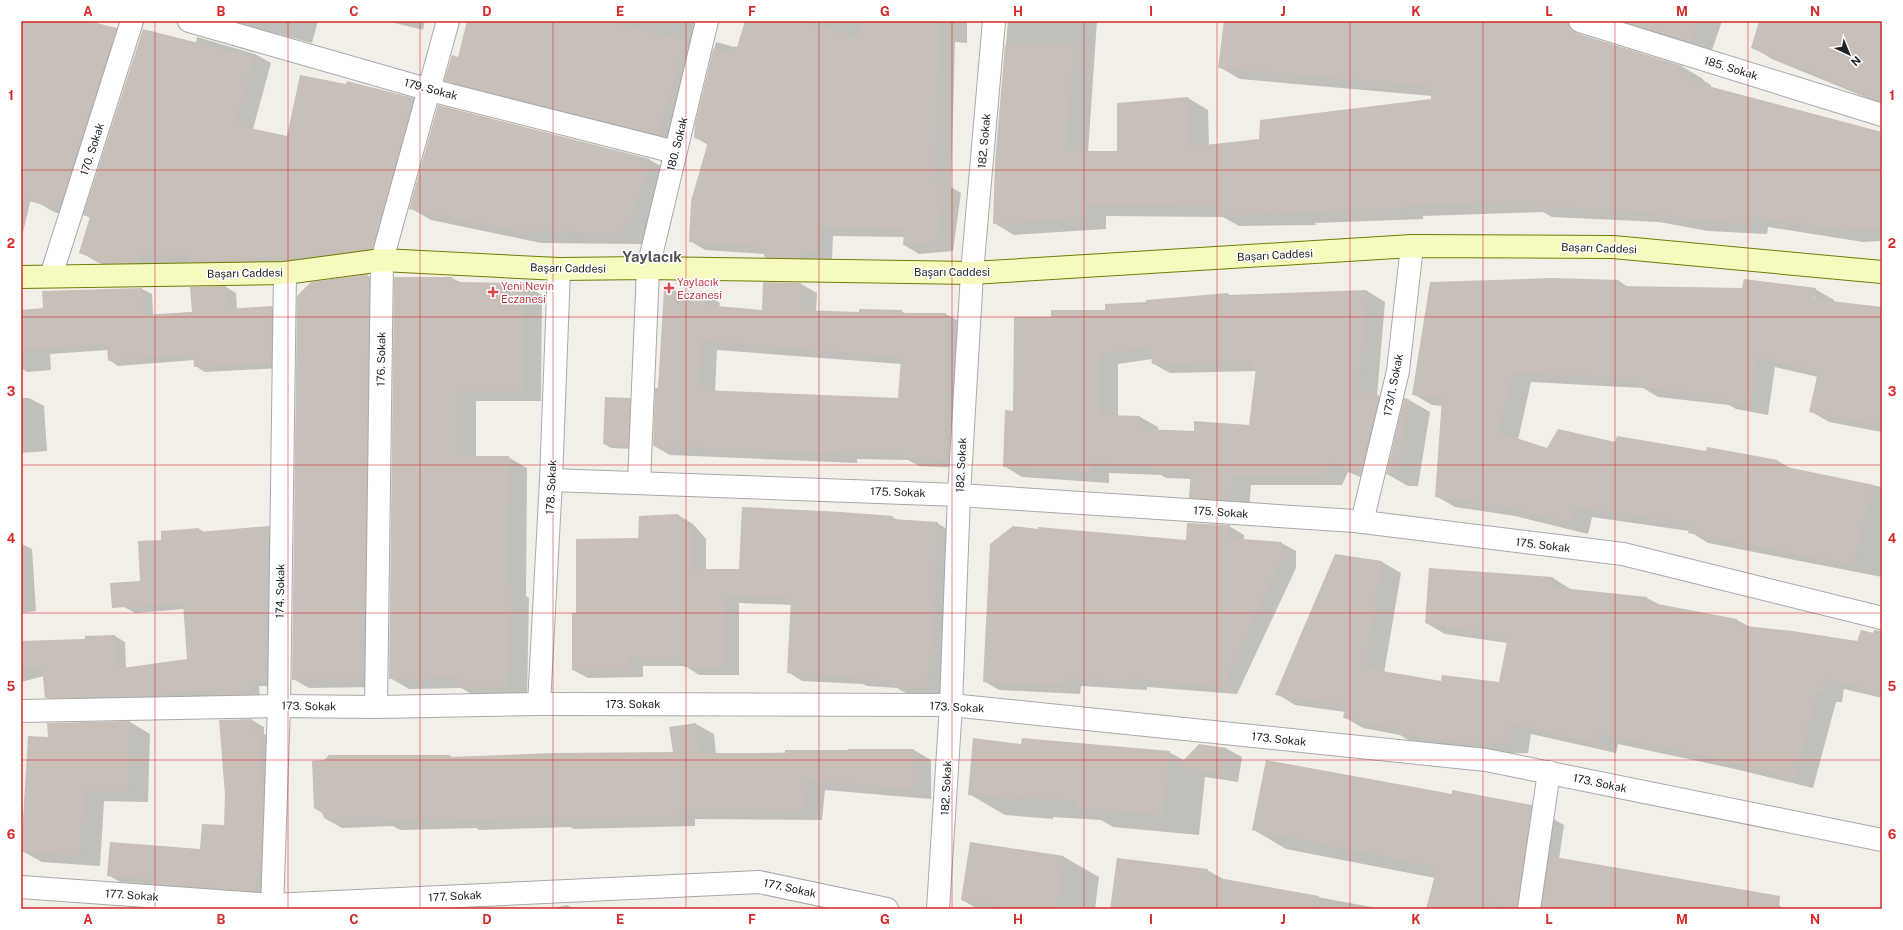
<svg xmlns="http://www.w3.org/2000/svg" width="1903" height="930" viewBox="0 0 1903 930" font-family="'Public Sans',sans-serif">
  <rect width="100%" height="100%" fill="#f2efe9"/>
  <g fill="#0003" fill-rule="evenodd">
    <polygon points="21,21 92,21 92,23 116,29 133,39 77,218 54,212 37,202 35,181 21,241"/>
    <polygon points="221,21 318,21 312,43 278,34 277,37"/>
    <polygon points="387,21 425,21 423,30"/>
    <polygon points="468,21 713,21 673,143 461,89 446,80 458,58"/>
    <polygon points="746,21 967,21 967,43 955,42 951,187 961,193 953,251 919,254 904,245 904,237 833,236 832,260 818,259 817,266 781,266 765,257 765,254 705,250 690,241 708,145 695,137 696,125 716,42 738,48"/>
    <polygon points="1008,21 1097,21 1088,152 1118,152 1188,98 1208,110 1209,145 1260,140 1432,100 1432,96 1240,79 1219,67 1225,21 1537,21 1569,28 1582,36 1683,67 1703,79 1703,80 1711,85 1711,88 1882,133 1882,241 1863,242 1768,227 1767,234 1708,231 1659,222 1552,217 1543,212 1423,216 1423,219 1315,223 1316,225 1239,226 1223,217 1106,216 1106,229 1014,235 994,223 996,162"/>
    <polygon points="1618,21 1722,21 1711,53 1629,28"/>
    <polygon points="1761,21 1882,21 1882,104 1772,59 1752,47"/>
    <polygon points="197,37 255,54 271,63 253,129 288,137 413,99 430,109 388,258 123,272 97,262 80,252 90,218 85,215 196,43"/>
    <polygon points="650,160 671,172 651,236 642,244 541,243 431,220 410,208"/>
    <polygon points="368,276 383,285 379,687 309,688 293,679 312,283"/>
    <polygon points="452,278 462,283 524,284 542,295 541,401 476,401 476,457 508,457 527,468 526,596 529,598 527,698 477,697 461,688 409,689 390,678"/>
    <path d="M1619,281L1628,287L1815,289L1834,300V302L1882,308V432L1829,422L1810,411L1818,377L1775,367L1768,415L1736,409L1729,405L1658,397L1643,388L1531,382L1518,440L1548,449L1616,443L1778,461L1793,470L1882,487V577L1708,543L1689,531L1592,517L1588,534L1515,516L1455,507L1436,496L1442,406L1432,405L1413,394ZM1813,296H1815L1814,304Z"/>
    <path d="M764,283L801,284L817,293L816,312L860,313L901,311L907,314H946L962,323L960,468L919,466L908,460L857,459V463L670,455L654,446L665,291L704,293L720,303L719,308L763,311ZM717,350L901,364L899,399L715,392Z"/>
    <polygon points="226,287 236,293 237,310 272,307 281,313 280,368 205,372 195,366 195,360 118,366 109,360 108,350 50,354 51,370 27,372 21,368 21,311 44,309 43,292 142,289 152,294 153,315 193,312 191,288"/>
    <path d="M1367,291L1385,302L1377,396L1397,406L1378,484L1348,472L1342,485H1251L1249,510L1208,507L1190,497L1191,479L1166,478L1161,475L1109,473V483L1022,477L1004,466L1014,412L1052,318L1106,311L1147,303L1228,294L1232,296ZM1152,359V363L1170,373L1256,371L1250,426L1195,432L1158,430V427L1140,417L1118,416V364Z"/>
    <polygon points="21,398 29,398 44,406 47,451 21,453"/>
    <polygon points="630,399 637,403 635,449 611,448 604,444"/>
    <polygon points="1409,400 1430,412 1418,486 1408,486 1387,474"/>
    <polygon points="678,515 693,524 706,539 706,570 739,570 892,517 899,521 937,523 952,532 941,697 908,694 897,688 867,686 863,684 802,681 788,672 792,605 739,603 739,675 699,675 685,666 643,666 643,677 588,678 573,670 577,614 639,539"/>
    <polygon points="21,523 22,544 32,549 36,611 21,613"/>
    <polygon points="1229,526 1244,535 1244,540 1281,543 1296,551 1296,568 1237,694 1147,687 1147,690 1081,686 1080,694 999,690 984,681 1039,531 1187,541"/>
    <polygon points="269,527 279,533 277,686 259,686 260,700 229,700 222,696 164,700 56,704 46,697 44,676 21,682 21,644 87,640 115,636 125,642 126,668 188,660 184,609 135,613 124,607 142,582 162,541 199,529 204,532"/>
    <polygon points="1336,555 1382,562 1401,573 1384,673 1442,682 1500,683 1508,643 1445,634 1426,623 1430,569 1553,578 1572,590 1647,598 1660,605 1737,620 1750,627 1858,642 1873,634 1874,630 1882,631 1882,698 1844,689 1842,702 1836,702 1813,788 1735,769 1618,744 1616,753 1531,734 1528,753 1490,754 1416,745 1400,735 1363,728 1344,717 1345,712 1295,705 1277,694"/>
    <polygon points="252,720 264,727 264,734 270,737 268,898 164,890 155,885 120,882 108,875 201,850 225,826"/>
    <polygon points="130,722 150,734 148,802 104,801 100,866 42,862 22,851 49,738"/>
    <polygon points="696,724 714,734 716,754 914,750 931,760 931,799 825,790 822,820 695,819 695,826 574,829 570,827 479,830 476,828 400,830 393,826 342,828 324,818 450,756 454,758 674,753"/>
    <polygon points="1022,745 1169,752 1185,761 1200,745 1227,749 1242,757 1238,782 1205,777 1199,835 1113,827 1101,820 1053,817 1053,819 1005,815 969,794"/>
    <polygon points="1452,795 1531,806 1564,825 1559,859 1757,893 1785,909 1446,909 1435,878 1286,849 1254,830"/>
    <polygon points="1064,857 1099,877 1095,909 978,909 962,900"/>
    <polygon points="1207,870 1225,880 1382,909 1111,909"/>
    <polygon points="567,905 575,909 550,909"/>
  </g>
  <g fill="#c7bfb8" fill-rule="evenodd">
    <polygon points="21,21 88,21 117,28 59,209 21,199"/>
    <polygon points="467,21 609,21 686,41 658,135 444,81 452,55 458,57"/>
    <polygon points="745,21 800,21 860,38 861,21 940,21 935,182 945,183 937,242 903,245 904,229 818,227 816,251 802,251 802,258 764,257 765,249 754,249 754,246 689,242 691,201 708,142 694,138 695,124 713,49 733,54 735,46 737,47"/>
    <polygon points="1224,21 1568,21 1571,29 1576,33 1683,66 1681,73 1691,72 1689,81 1882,132 1882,228 1841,230 1747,216 1746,223 1686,219 1637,211 1530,206 1530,201 1403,205 1403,208 1295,212 1295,213 1217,215 1217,206 1086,205 1086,217 993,224 995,162 1005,45 1074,46 1066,151 1117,151 1117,103 1188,97 1188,147 1259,139 1260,120 1431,99 1431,86 1218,68"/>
    <polygon points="1622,21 1698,21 1691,42"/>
    <polygon points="1759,21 1882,21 1882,102 1751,48"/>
    <polygon points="143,29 254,57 235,125 287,136 300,75 346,84 347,81 414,98 372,249 310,257 225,260 225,261 188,262 188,255 140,255 140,263 106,263 79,253 90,217 83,215"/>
    <polygon points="438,105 650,159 630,224 621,233 520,231 409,209"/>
    <polygon points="368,274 367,277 369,277 364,679 292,680 297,296 311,282"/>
    <polygon points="394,277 452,277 452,282 524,283 523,391 457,390 457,456 509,456 507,586 511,586 508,688 457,687 457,677 389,679"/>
    <polygon points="1553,278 1619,280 1618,286 1742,288 1744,279 1816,288 1814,299 1882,307 1882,425 1809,412 1818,372 1756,357 1750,405 1716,398 1716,395 1638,387 1639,379 1513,372 1498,432 1547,448 1558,429 1615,442 1617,436 1706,451 1707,447 1778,460 1777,465 1874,485 1853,565 1688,533 1690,523 1574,507 1569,523 1495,505 1435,497 1442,398 1412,395 1430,282"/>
    <path d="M763,282L801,283V310L859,312V309L902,310V313H946L945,402H947L945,459L903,457V451L842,450V454L653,446L655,388H658L664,290L704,292V305L762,310ZM702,341L901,357L898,398L699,390Z"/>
    <polygon points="226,286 228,309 272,306 271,363 194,367 193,354 108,361 107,344 21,350 21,310 43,308 42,291 142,288 144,315 192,312 190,287"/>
    <path d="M1367,290L1358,392L1379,395L1360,475L1329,462L1323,475H1233L1231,500L1189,498L1191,470L1148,469V466L1092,463L1091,473L1003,467L1005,410L1013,411L1014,317H1051V310H1105V304L1146,302V300L1228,293V295ZM1150,347L1152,364L1252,361V368H1256L1249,425L1194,421V431L1140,429V416L1100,415V354Z"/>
    <polygon points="605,397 630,398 628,445 603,444"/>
    <polygon points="1404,398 1409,399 1397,474 1386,474"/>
    <polygon points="742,507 841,512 893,516 892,519 938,522 933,624 927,689 892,686 893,681 851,678 851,676 787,673 791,598 725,595 725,667 684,667 684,658 628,658 629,670 572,670 572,613 576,613 576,539 638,538 639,516 678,514 692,529 692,569 739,569"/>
    <polygon points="1187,523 1230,525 1229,538 1282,542 1282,560 1222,687 1133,679 1133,682 1066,678 1066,686 983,682 990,544 1013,526 1038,529 1038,527 1186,540"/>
    <polygon points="269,526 267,680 249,680 250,694 217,695 217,690 153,695 154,696 45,698 42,668 21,668 21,641 85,639 85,636 115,635 115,669 187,659 183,603 112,608 110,583 140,581 138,541 161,540 161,531 199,528 199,532"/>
    <polygon points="1335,554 1382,561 1365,668 1441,681 1442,675 1499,682 1508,636 1425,623 1429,568 1553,577 1552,587 1647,597 1647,602 1737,619 1736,625 1792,631 1857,641 1861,630 1882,635 1882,693 1825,679 1823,692 1817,692 1795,778 1715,758 1599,734 1597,743 1512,724 1509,742 1470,744 1396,734 1397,728 1343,718 1346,705 1275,695"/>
    <polygon points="252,719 253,729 258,729 263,796 261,859 258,859 256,891 151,884 151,879 107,876 110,842 200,849 202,824 224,825 225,795 219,720"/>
    <polygon points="130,721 128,791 84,790 80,855 21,852 28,736 48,737 47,723"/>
    <polygon points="696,723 700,753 785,753 785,750 848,750 848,749 914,749 914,790 808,780 804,810 678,809 678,817 555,819 553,817 461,820 458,818 382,820 379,816 324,818 322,813 314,808 312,761 324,760 329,755 450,755 450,757 555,753 673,752 669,727"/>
    <polygon points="973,738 1021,744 1022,738 1170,751 1163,815 1076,807 1077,801 1018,797 1017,799 968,795"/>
    <polygon points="1199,744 1227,748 1224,774 1177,767"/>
    <polygon points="1266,760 1452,794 1452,790 1532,805 1517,909 1484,902 1483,909 1426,909 1437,867 1252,830"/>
    <polygon points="970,842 1064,856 1056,909 1018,909 961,900"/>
    <polygon points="1549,856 1780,896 1779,909 1542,909"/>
    <polygon points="1117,858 1208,869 1207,876 1319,896 1318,909 1110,909"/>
  </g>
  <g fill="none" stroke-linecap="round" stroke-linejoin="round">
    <defs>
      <g id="street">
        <polyline points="189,21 430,90 675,152"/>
        <polyline points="1580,21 1882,115"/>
        <polyline points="51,276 132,21"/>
        <polyline points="551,480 959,495 1355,521 1623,554 1882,618"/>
        <polyline points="639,483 648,268 707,21"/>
        <polyline points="1362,522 1398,371 1412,246"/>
        <polyline points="539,704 551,480 559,269"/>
        <polyline points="376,707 382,260 448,21"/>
        <polyline points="21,711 279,706 376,707 539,704 951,705 1486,760 1882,840"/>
        <polyline points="21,887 272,905 759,882 887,909"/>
        <polyline points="272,909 279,706 285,273"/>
        <polyline points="938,909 951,705 959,495 972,273 994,21"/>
        <polyline points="1529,909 1549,772"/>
      </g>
      <polyline id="secondary" points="21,277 285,273 382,260 559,269 648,268 972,273 1412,246 1613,247 1882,272"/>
    </defs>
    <use href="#street" stroke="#a9a9a9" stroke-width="24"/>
    <use href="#secondary" stroke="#707d05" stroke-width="24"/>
    <use href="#street" stroke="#fff" stroke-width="22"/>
    <use href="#secondary" stroke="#f7fabf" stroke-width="22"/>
  </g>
  <path fill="none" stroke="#d62828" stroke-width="1" stroke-opacity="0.55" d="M155,21V909M288,21V909M420,21V909M553,21V909M686,21V909M819,21V909M952,21V909M1084,21V909M1217,21V909M1350,21V909M1483,21V909M1615,21V909M1748,21V909M21,170H1882M21,317H1882M21,465H1882M21,613H1882M21,760H1882"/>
  <g fill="#e0444e" stroke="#fff" stroke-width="1.5">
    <path d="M667 282h4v4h4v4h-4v4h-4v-4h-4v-4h4z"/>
    <path d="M491 286h4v4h4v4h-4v4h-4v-4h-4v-4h4z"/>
  </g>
  <g text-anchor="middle" stroke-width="3" stroke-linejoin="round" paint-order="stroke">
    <g font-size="11" fill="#222" stroke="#fff">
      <text transform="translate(1731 68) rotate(17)" y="4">185. Sokak</text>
      <text transform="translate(431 89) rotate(15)" y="4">179. Sokak</text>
      <text transform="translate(984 141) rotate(-85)" y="4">182. Sokak</text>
      <text transform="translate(677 144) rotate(-76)" y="4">180. Sokak</text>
      <text transform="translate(92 149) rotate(-72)" y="4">170. Sokak</text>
      <text transform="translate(1599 248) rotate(2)" y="4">Başarı Caddesi</text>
      <text transform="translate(1275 255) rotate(-3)" y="4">Başarı Caddesi</text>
      <text transform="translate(568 268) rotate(1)" y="4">Başarı Caddesi</text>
      <text x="952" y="276">Başarı Caddesi</text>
      <text transform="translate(245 273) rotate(-1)" y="4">Başarı Caddesi</text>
      <text transform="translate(381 359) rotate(-89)" y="4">176. Sokak</text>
      <text transform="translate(1393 385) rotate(-79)" y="4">173/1. Sokak</text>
      <text transform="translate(961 465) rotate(-87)" y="4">182. Sokak</text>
      <text transform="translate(551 487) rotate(-87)" y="4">178. Sokak</text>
      <text transform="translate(898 492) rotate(2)" y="4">175. Sokak</text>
      <text transform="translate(1221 512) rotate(4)" y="4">175. Sokak</text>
      <text transform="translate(1543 545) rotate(7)" y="4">175. Sokak</text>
      <text transform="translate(280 591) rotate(-89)" y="4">174. Sokak</text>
      <text x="633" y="708">173. Sokak</text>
      <text transform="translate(309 706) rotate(1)" y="4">173. Sokak</text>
      <text transform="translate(957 707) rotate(3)" y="4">173. Sokak</text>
      <text transform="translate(1279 739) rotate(6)" y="4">173. Sokak</text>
      <text transform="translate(1600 783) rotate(12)" y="4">173. Sokak</text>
      <text transform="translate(946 788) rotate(-87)" y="4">182. Sokak</text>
      <text transform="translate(790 888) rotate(12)" y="4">177. Sokak</text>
      <text transform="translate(132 895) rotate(4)" y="4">177. Sokak</text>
      <text transform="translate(455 896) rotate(-3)" y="4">177. Sokak</text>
    </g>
    <g font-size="11" fill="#be3a42" stroke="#fff" text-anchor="start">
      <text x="677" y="286">Yaylacık<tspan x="677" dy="13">Eczanesi</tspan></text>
      <text x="501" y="290">Yeni Nevin<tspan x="501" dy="13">Eczanesi</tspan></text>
    </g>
    <g font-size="15" font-weight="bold" fill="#555" stroke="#fff">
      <text x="652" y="262">Yaylacık</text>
    </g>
  </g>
  <rect width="1903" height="930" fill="none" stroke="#ffffff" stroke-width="44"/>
  <g transform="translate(1849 54) rotate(136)" stroke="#ffffff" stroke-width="3" paint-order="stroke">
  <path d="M0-3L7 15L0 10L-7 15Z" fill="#222222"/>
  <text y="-6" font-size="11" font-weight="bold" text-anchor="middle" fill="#222222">N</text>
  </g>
  <rect x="22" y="22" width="1859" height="886" fill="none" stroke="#d62828" stroke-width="1.5"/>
  <g font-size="13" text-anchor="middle" font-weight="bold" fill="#d62828">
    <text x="88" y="16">A</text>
    <text x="221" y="16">B</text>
    <text x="354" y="16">C</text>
    <text x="487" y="16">D</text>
    <text x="620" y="16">E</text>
    <text x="752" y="16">F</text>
    <text x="885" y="16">G</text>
    <text x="1018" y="16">H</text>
    <text x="1151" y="16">I</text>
    <text x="1283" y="16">J</text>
    <text x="1416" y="16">K</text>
    <text x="1549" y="16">L</text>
    <text x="1682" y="16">M</text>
    <text x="1815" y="16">N</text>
    <text x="11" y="100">1</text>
    <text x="1892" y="100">1</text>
    <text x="11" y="248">2</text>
    <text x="1892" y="248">2</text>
    <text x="11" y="396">3</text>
    <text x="1892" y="396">3</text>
    <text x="11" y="543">4</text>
    <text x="1892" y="543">4</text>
    <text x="11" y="691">5</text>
    <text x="1892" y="691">5</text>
    <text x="11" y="839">6</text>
    <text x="1892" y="839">6</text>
    <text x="88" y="924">A</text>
    <text x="221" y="924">B</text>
    <text x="354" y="924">C</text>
    <text x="487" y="924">D</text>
    <text x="620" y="924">E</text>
    <text x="752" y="924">F</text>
    <text x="885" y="924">G</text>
    <text x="1018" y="924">H</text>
    <text x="1151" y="924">I</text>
    <text x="1283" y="924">J</text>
    <text x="1416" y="924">K</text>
    <text x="1549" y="924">L</text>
    <text x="1682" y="924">M</text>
    <text x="1815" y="924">N</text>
  </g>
</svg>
